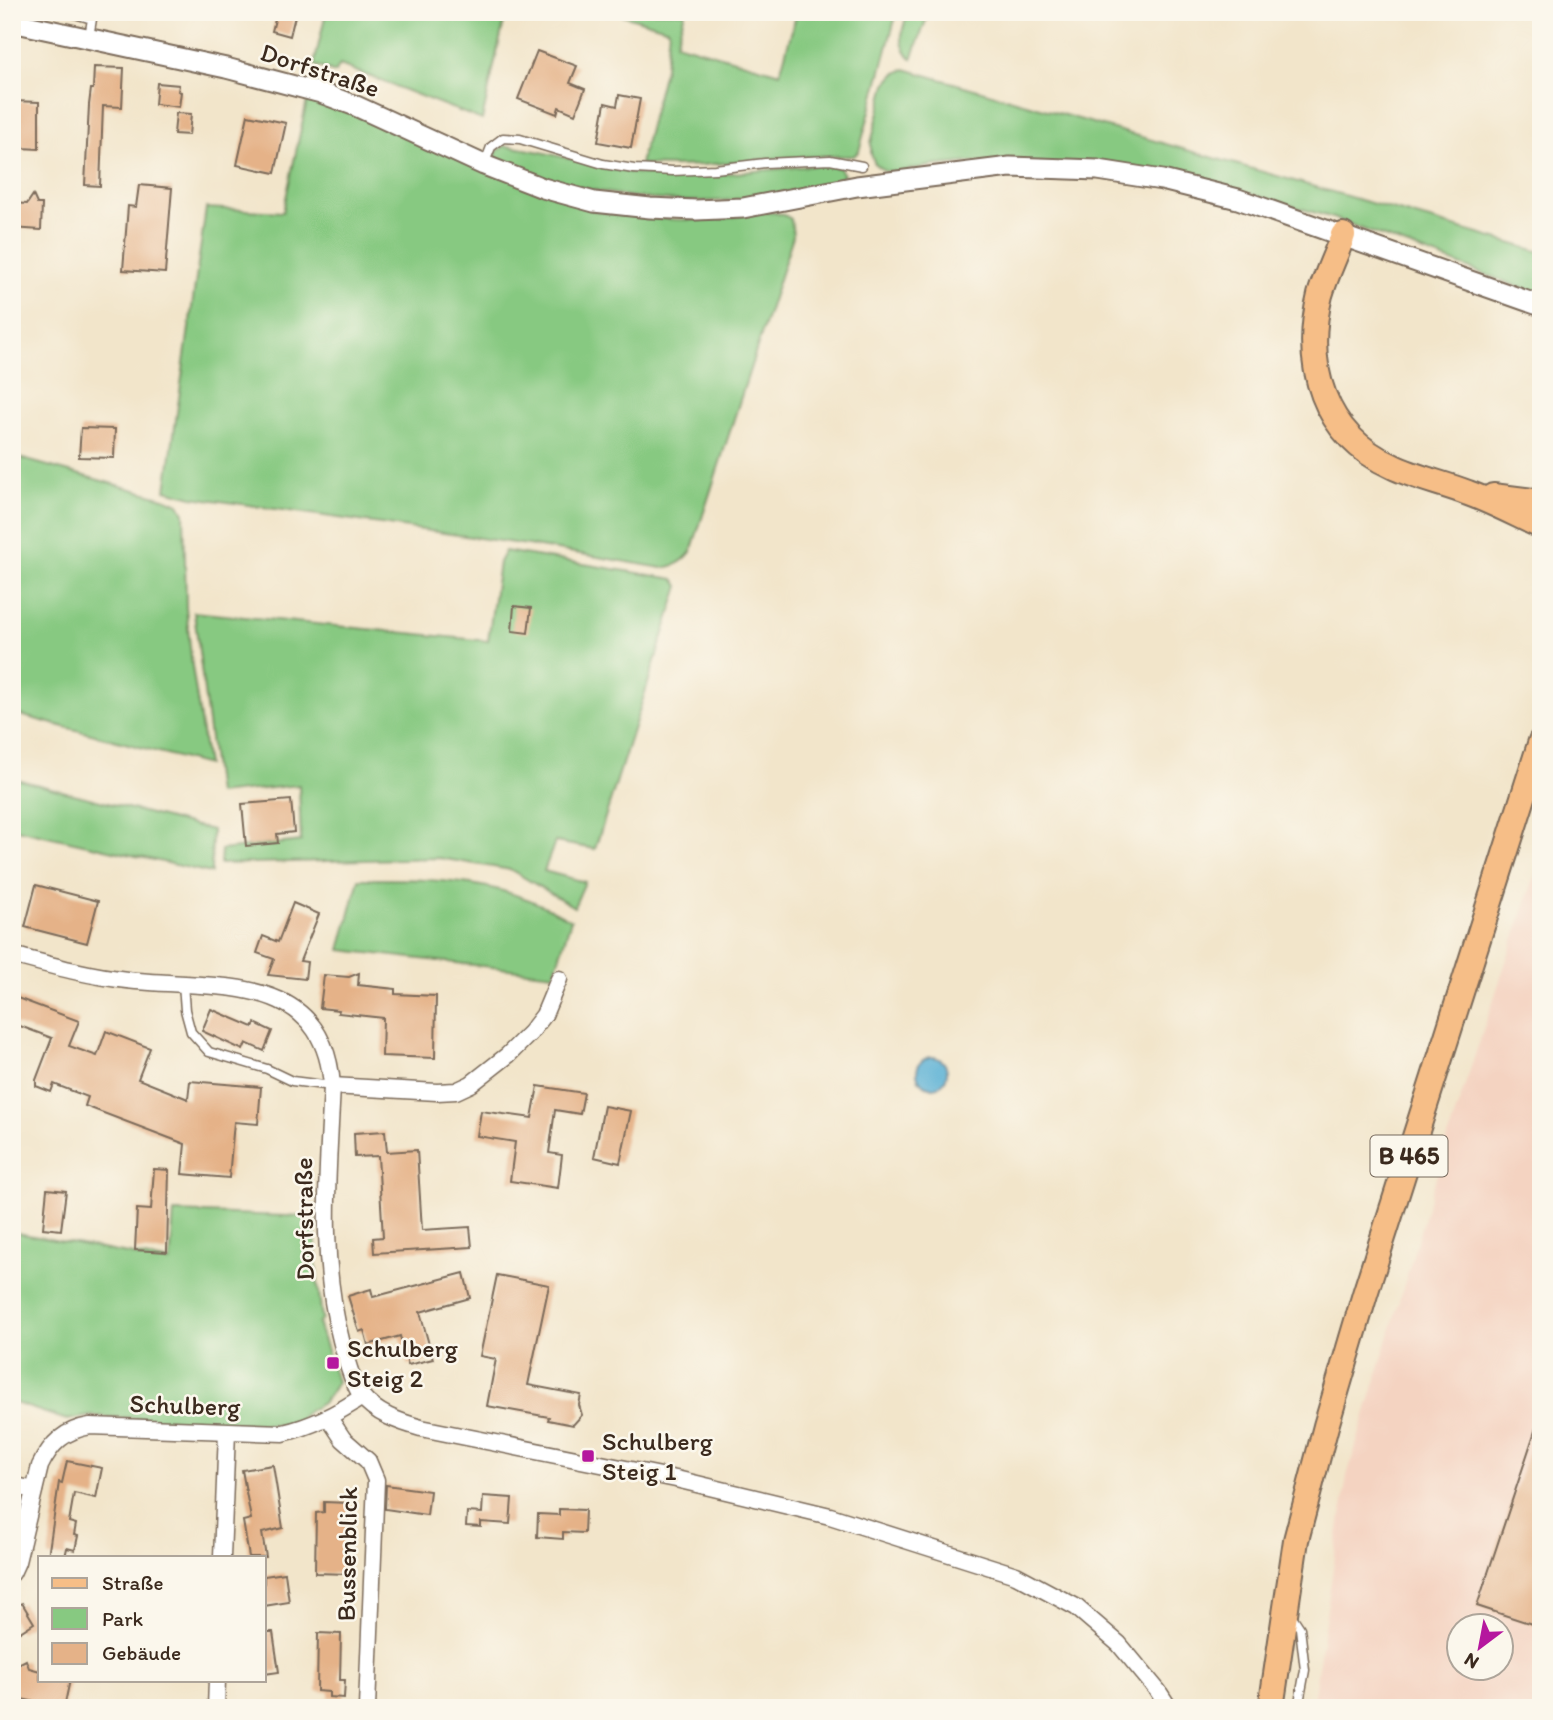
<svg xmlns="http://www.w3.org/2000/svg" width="1553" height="1720" viewBox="0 0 1553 1720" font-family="Itim,sans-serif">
  <rect width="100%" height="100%" fill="#fbf7ec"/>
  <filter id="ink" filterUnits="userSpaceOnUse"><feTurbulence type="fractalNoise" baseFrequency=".0143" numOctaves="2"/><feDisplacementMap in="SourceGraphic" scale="14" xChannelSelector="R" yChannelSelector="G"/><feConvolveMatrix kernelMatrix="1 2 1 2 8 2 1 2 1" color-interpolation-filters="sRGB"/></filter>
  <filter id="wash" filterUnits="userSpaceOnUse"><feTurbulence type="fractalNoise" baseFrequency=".00686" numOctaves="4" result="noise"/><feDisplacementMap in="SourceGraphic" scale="28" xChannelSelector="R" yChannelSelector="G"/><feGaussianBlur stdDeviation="1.57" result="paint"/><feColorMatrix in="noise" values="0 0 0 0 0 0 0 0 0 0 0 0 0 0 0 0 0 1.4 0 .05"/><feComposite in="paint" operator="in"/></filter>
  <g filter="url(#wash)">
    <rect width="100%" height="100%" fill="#f2e5ca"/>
    <path fill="#f4d3c1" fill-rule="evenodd" d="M1541,857V1708H1312L1347,1476L1452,1124ZM1458,1626H1500V1668H1458Z"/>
    <g fill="#87c981" stroke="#617a50" stroke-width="2">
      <polygon points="326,12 506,12 482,120 340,65 335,73 314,65"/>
      <path d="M613,12H685L676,43L780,73L797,12H897L859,151L854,156C825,156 795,156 766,159C723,163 683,169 640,164L665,67L669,29Z"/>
      <path d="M908,12H929L912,59C896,43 902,31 908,12Z"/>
      <polygon points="905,69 1541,252 1541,295 1330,217 1223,186 973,162 930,166 897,172 885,171 875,164 871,154 871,143 886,84 895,74"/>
      <path d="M308,96L595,211C638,217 683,223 727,218C747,215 774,206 791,219L793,236L691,552C682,563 675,566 662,568L528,545L192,497L166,490L206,208L283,212Z"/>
      <path d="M504,146C549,150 591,167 635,173C696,181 762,169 822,165L840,168L844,175L833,184C800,189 766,197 732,200C651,206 574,191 499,161L496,157V152Z"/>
      <polygon points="12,456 164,498 179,504 184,513 186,608 192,666 207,765 12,713"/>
      <polygon points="505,551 674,579 679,586 595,849 555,842 544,871 585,882 574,907 511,870 439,858 220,864 221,850 301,841 299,785 217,794 194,612 488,641 499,562"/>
      <polygon points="12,778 212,830 211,873 12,828"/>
      <path d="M359,879C440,879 499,878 571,920L554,974L340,950Z"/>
      <path d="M174,1212L315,1217L316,1267L322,1319L318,1323L337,1382C333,1389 329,1396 323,1402C315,1409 304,1411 299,1420L282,1425L91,1416L67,1420L12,1402V1232L170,1262Z"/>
    </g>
    <circle fill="#57afd4" stroke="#496c79" stroke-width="2" cx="932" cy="1072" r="15"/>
    <g id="blocks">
      <g fill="#e5b288">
        <polygon points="277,12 295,16 290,36 272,31"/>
        <polygon points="537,51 577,66 570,83 585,89 575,114 559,107 557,114 518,99"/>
        <polygon points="94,67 124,68 122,107 103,106 100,186 85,185 89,105 91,89 93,89"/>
        <polygon points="157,83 179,85 178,91 181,92 179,107 155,104"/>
        <polygon points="619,95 640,99 631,148 598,142 605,103 617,106"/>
        <polygon points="12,101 39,102 39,149 21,148 22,138 12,137"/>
        <polygon points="176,113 191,114 189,135 174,134"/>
        <polygon points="248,115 286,123 275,173 237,165"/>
        <polygon points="139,185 172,188 165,273 123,270 128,206 136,207"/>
        <polygon points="33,195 37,204 42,204 41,230 12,228 12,203 27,204"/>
        <polygon points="81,428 115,429 114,458 79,457"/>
        <polygon points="514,606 531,608 528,633 512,631"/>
        <polygon points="291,800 294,832 277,834 278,843 246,846 242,804"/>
        <polygon points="36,885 98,901 87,943 25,927"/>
        <polygon points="293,903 319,914 300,961 307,962 305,979 268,975 274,959 257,953 263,936 278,942"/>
        <polygon points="359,973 358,985 395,989 395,994 436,996 435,1058 382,1056 383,1018 338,1013 339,1010 320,1008 324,975 349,977"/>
        <polygon points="12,996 79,1021 69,1046 97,1056 106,1031 150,1048 138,1079 188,1099 190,1081 261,1087 258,1124 234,1122 229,1178 182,1174 185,1144 85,1106 88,1097 54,1084 51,1092 36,1086 36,1080 52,1038 12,1023"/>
        <polygon points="211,1009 253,1027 255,1023 272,1031 264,1051 246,1043 243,1050 202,1031"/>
        <polygon points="538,1086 584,1093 580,1114 555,1110 549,1153 562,1155 558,1188 510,1181 515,1142 477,1136 481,1111 532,1118"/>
        <polygon points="604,1106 631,1111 620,1163 594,1157"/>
        <polygon points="385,1131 387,1152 417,1150 422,1230 470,1227 472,1247 374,1253 373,1238 383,1237 378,1156 355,1157 354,1133"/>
        <polygon points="154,1169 169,1170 167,1252 135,1250 137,1209 151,1210"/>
        <polygon points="47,1189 66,1191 61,1230 43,1228"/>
        <polygon points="464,1273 470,1298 420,1312 433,1359 408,1365 400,1336 368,1345 364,1330 359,1332 348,1296 371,1289 373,1297"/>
        <polygon points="497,1275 549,1285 528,1385 581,1395 579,1405 582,1415 573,1425 548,1420 549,1417 487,1406 496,1359 480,1356"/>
        <polygon points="1538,1422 1541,1422 1541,1627 1477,1606"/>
        <polygon points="67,1461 102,1468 96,1498 74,1493 69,1522 76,1524 74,1535 78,1536 75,1550 67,1548 65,1557 48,1557 59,1482 62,1483"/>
        <polygon points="273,1465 283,1528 262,1533 266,1557 249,1557 243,1521 251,1519 242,1470"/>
        <polygon points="386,1485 430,1491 427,1515 385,1509"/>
        <polygon points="483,1496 512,1498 510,1524 481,1522 481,1527 466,1526 467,1512 482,1513"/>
        <polygon points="324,1502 348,1503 349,1574 315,1573 316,1513 324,1512"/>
        <polygon points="559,1509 585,1510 584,1533 563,1532 563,1539 537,1537 538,1514 559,1515"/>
        <polygon points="285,1573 289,1602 264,1606 264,1576"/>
        <polygon points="22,1603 34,1623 20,1632 12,1618 12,1608"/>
        <polygon points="264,1632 273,1632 279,1672 264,1674"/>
        <polygon points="318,1633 341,1634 340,1680 345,1680 344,1698 329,1697 329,1692 317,1691"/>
        <polygon points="26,1660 29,1668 40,1671 40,1680 70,1680 64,1708 12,1697 12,1667"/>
      </g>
    </g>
  </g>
  <g filter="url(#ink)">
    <use href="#blocks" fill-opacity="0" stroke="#7b6b5a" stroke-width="2"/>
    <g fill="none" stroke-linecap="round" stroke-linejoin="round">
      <defs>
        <g id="service">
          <polyline points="68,12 92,19 89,37"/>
          <polyline points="484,165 491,147 503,138 520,139 603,164 634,169 673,171 715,169 765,163 830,160 862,166"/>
          <polyline points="183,984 185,1010 191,1032 209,1052 267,1069 292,1081 332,1086"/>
          <polyline points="1290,1613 1300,1628 1305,1670 1298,1708"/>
        </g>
        <g id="minor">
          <path d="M12,955C50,965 88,976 127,980C212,990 324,969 332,1086C328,1172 319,1256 341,1340C346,1359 351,1379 361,1395C375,1414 400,1422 421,1428L676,1479L830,1516L1016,1575L1076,1607L1119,1644L1158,1691L1169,1708"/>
          <polyline points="332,1086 437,1092 456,1091 471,1084 508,1055 530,1033 544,1015 559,979"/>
          <polyline points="329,1418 343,1439 368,1461 376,1480 367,1708"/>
          <polyline points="12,1485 34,1490"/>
          <polyline points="222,1557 227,1432"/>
          <path d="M12,1573L17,1562L40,1466C51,1443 65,1430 90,1426L283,1433C313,1426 337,1414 362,1397"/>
          <polyline points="216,1708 217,1680"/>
        </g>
        <polyline id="tertiary" points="12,22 226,68 321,93 356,106 484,165 543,188 594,202 650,208 696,210 743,208 857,186 1010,167 1098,170 1162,180 1238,199 1541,306"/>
        <g id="primary">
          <path d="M1343,235C1336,255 1326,275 1320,295C1303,365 1323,435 1392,466C1416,478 1443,483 1468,493C1493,502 1517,515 1541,526"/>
          <polyline points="1493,496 1541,502"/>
          <polyline points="1271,1708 1296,1540 1326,1426 1365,1294 1541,741"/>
        </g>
      </defs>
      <use href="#service" stroke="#7b6b5a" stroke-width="11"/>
      <use href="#minor" stroke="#7b6b5a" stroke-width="19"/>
      <use href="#tertiary" stroke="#7b6b5a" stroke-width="23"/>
      <use href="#primary" stroke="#7b6b5a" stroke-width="28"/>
      <use href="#service" stroke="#fff" stroke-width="8"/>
      <use href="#minor" stroke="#fff" stroke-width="16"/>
      <use href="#tertiary" stroke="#fff" stroke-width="19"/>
      <use href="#primary" stroke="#f6be87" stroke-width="24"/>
    </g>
  </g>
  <g fill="#b5179e" stroke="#fbf7ec" stroke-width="2.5">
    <rect x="326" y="1356" width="14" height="14" rx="3.5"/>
    <rect x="581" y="1449" width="14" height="14" rx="3.5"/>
  </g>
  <g text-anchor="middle" stroke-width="5" stroke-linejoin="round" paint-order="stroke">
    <rect fill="#fbf7ec" stroke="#75685c" stroke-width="2" x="1370.5" y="1135.5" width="77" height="41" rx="5"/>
    <g font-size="24" font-weight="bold" fill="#3b2a1e">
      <text x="1409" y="1164">B 465</text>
    </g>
    <g font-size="26" fill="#3b2a1e" stroke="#fbf7ec">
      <text transform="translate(320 70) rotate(18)" y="9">Dorfstraße</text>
      <text transform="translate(304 1219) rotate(-91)" y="9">Dorfstraße</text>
      <text transform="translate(185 1405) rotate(2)" y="9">Schulberg</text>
      <text transform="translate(347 1554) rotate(-89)" y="9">Bussenblick</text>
    </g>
    <g font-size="26" fill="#3b2a1e" stroke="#fbf7ec" text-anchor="start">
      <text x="347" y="1357">Schulberg<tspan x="347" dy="30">Steig 2</tspan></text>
      <text x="602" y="1450">Schulberg<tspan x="602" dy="30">Steig 1</tspan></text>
    </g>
  </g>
  <rect width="1553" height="1720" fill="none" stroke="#fbf7ec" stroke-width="42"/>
  <rect x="38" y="1556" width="228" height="126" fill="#fbf7ec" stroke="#aea59a" stroke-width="2"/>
  <rect x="52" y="1578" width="35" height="10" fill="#f6be87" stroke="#aea59a" stroke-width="2"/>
  <text x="102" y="1590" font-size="21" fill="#3b2a1e">Straße</text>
  <rect x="52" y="1608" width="35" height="21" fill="#87c981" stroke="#aea59a" stroke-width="2"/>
  <text x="102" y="1626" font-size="21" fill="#3b2a1e">Park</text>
  <rect x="52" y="1643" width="35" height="21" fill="#e5b288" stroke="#aea59a" stroke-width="2"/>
  <text x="102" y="1660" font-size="21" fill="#3b2a1e">Gebäude</text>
  <g transform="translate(1480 1647) rotate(212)"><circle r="33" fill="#fbf7ec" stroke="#aea59a" stroke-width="2"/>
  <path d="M0-5L12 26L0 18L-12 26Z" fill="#b5179e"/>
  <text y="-10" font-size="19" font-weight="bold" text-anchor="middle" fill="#3b2a1e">N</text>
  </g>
</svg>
